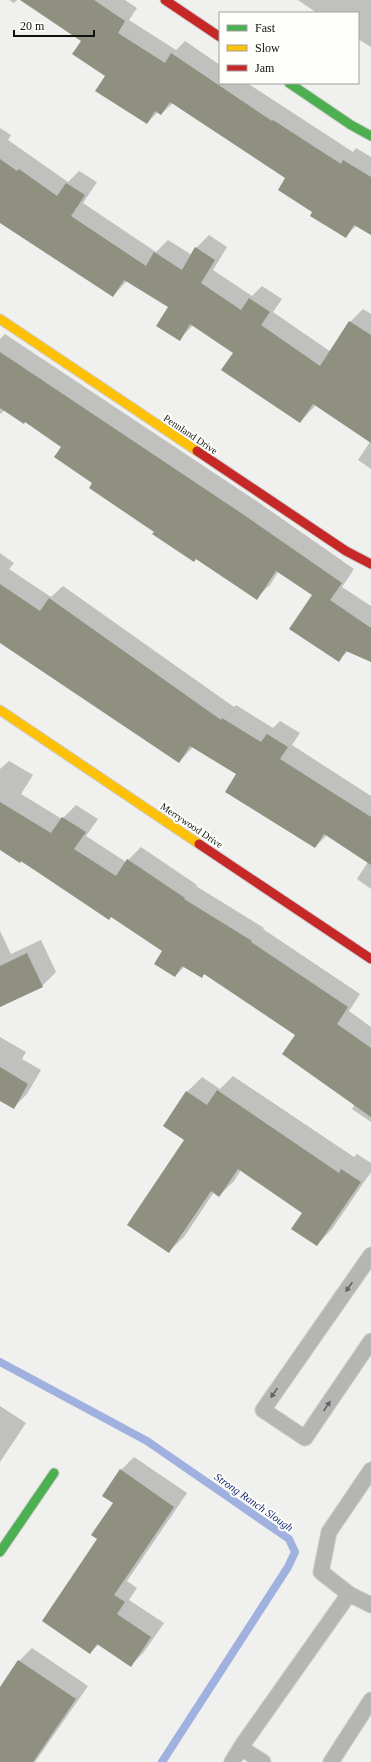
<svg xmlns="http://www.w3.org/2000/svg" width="371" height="1762" viewBox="0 0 371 1762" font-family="Georgia,serif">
  <rect width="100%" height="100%" fill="#f0f0ef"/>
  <g fill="#0003">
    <polygon points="9,0 17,0 14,3"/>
    <polygon points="22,0 125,0 137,8 129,20 176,50 185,41 220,65 220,83 247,83 353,152 356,148 371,157 371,234 357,225 346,236 314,212 287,178 173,103 161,114 158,112 147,123 106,75 82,41"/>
    <polygon points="298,0 371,0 371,47 358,39 358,13 317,13"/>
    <polygon points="0,128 11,135 8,140 68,182 79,171 97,182 83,203 156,252 168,240 192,255 196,248 209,235 227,247 213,270 252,296 262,286 282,299 273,312 331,352 350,322 363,309 371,314 371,469 358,460 370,442 316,405 300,422 234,353 193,325 180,339 169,307 127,281 113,296 0,221"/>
    <polygon points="5,334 258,502 354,569 342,587 371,606 371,661 348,651 338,661 313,595 278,572 270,585 256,598 155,531 94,483 62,447 25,421 5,410 0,414 0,339"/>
    <polygon points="0,553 14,563 9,569 51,597 63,586 234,707 236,705 273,728 280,721 300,733 292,745 371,796 371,889 357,879 368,862 327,835 315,847 237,774 193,747 179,762 0,641"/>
    <polygon points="9,761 33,775 21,794 62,819 76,805 98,819 86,836 126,862 141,847 197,885 196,886 264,928 263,929 360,994 349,1011 371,1027 371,1122 352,1109 355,1104 296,1035 205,973 185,966 175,976 163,951 111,916 0,849 0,769"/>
    <polygon points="0,931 11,954 41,940 56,972 42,986 0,1007"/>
    <polygon points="0,1037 26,1052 22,1059 41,1070 27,1094 14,1107 0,1100"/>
    <polygon points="233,1076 354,1157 357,1154 371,1163 371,1172 332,1229 317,1245 304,1212 241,1170 234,1181 219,1196 214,1192 184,1237 168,1252 185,1140 187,1092 202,1077 220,1089"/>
    <polygon points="0,1406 26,1423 0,1462"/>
    <polygon points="134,1457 187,1493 127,1581 137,1588 129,1600 164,1623 144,1652 130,1666 99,1644 90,1653 98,1539 114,1503 121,1470"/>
    <polygon points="32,1648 88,1686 35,1762 0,1762 0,1688 19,1661"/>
  </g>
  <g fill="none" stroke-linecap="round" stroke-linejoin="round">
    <polyline stroke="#a1b1df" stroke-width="8" points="0,1362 147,1441 289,1539 295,1552 288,1567 162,1762"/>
  </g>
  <g fill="#8f907f">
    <polygon points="20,0 94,0 125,21 118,33 165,63 171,53 272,121 273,120 341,164 343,160 371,177 371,235 354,225 346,238 310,216 312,212 278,190 285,178 170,102 161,115 155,111 147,124 95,91 105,76 72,54 81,41"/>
    <polygon points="0,159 17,171 19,169 57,196 66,183 85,195 71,216 146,266 154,252 182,270 195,247 215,260 201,283 241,310 249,298 270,312 261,325 320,366 349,321 371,335 371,443 313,404 300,423 221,370 233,353 190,324 180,341 156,326 168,307 124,280 113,297 0,223"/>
    <polygon points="0,352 244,515 342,583 330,600 371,628 371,662 346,651 339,662 289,629 312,595 276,571 257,600 196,559 194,562 152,534 154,532 89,488 92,483 54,457 61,447 25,422 24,424 0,408"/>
    <polygon points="0,584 40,611 49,598 221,720 222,718 261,742 267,734 288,747 280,759 371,817 371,865 324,834 315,848 225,792 236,774 190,746 179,763 0,643"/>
    <polygon points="0,802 51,833 62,817 86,832 74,849 116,876 127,859 185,898 184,899 252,941 251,942 348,1007 337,1024 371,1048 371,1117 282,1054 295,1035 204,974 202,978 182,966 175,977 154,964 162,951 111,917 109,920 21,861 20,863 0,850"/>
    <polygon points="27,953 43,987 0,1007 0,966"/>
    <polygon points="0,1067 28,1084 14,1109 0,1101"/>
    <polygon points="217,1090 339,1173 341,1169 361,1182 317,1246 291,1229 302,1213 238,1169 219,1197 211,1191 169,1253 127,1225 184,1140 163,1126 186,1091 207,1105"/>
    <polygon points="120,1469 174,1507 114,1595 125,1602 117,1614 151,1637 131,1667 97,1644 90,1654 42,1621 97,1539 91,1535 113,1503 102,1496"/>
    <polygon points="18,1660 76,1699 33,1762 0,1762 0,1687"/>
  </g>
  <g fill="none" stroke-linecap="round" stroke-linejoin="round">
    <defs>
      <g id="lane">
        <polyline points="371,1255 263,1410 305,1438 371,1341"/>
        <polyline points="349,1594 321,1572 329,1532 371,1470"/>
        <polyline points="241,1748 263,1762"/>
        <polyline points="232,1762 243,1744 349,1594 371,1605"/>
        <polyline points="331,1762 371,1700"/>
      </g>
      <g id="fast">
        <polyline points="289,83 351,125 371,136"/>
        <polyline points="0,1552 54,1473"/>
      </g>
      <g id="slow">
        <polyline points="0,319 197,451"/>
        <polyline points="0,710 199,844"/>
      </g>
      <g id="jam">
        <polyline points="165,0 220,37"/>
        <polyline points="197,451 346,551 371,564"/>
        <polyline points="199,844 371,959"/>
      </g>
    </defs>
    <use href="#lane" stroke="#cccccb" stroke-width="17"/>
    <use href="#fast" stroke="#cccccb" stroke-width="11"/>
    <use href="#slow" stroke="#cccccb" stroke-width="11"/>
    <use href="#jam" stroke="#cccccb" stroke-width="11"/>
    <use href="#lane" stroke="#b5b5b4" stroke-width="15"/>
    <use href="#fast" stroke="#4caf50" stroke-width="9"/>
    <use href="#slow" stroke="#ffc107" stroke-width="9"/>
    <use href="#jam" stroke="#c62828" stroke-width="9"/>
  </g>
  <defs><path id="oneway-solid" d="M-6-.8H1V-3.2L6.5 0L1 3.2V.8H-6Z"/></defs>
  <g fill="#636462">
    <use href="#oneway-solid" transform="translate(349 1287) rotate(125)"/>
    <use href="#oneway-solid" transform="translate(274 1393) rotate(125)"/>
    <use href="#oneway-solid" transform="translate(327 1406) rotate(-56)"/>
  </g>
  <g text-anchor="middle" stroke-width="4" stroke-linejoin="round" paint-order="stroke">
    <g font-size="10" fill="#111210" stroke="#fefefb">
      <text transform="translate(191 434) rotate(34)" y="4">Pennland Drive</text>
      <text transform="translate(192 825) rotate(34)" y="4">Merrywood Drive</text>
    </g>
    <g font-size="11" font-style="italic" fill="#192a76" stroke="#fefefb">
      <text transform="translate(254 1502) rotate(35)" y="4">Strong Ranch Slough</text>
    </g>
  </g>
  <rect x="219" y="12" width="140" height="72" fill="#fefefb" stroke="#9fa09d"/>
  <rect x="227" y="25" width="20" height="6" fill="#4caf50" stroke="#9fa09d"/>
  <text x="255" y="32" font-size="12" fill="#111210">Fast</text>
  <rect x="227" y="45" width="20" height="6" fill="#ffc107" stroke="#9fa09d"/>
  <text x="255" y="52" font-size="12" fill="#111210">Slow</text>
  <rect x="227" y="65" width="20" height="6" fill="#c62828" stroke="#9fa09d"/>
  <text x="255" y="72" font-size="12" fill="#111210">Jam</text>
  <path d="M14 30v6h80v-6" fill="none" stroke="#111210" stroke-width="2"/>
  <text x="20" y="30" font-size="12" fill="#111210" stroke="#fefefb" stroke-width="3" paint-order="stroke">20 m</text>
</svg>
